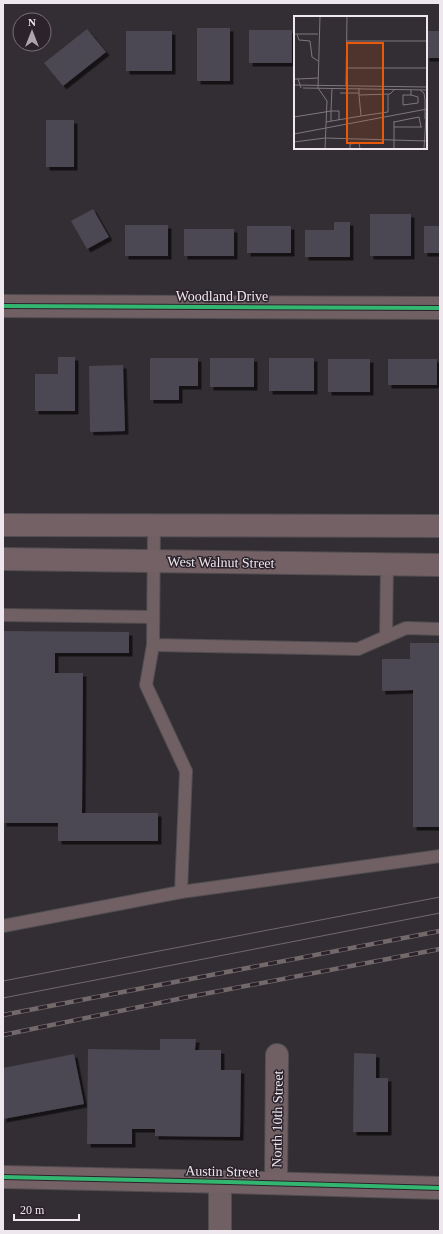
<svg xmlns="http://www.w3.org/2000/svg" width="443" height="1234" viewBox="0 0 443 1234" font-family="'Times New Roman',serif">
  <defs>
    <filter id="shadow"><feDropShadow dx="3.5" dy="3.5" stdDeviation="0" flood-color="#0009"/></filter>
  </defs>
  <rect width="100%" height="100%" fill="#332e33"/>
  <g fill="#4c4652" filter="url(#shadow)">
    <rect x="197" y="28" width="33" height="53"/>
    <polygon points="87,29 106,52 63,86 44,63"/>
    <rect x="249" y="30" width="43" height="33"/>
    <rect x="126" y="31" width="46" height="40"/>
    <rect x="426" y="31" width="14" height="27"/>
    <rect x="46" y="120" width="28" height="47"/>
    <polygon points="93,209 109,237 87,249 71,221"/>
    <rect x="370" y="214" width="41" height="42"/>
    <polygon points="334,222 350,222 350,257 305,257 305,230 334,230"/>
    <rect x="125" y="225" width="43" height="31"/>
    <rect x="247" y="226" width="44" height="27"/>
    <rect x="424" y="226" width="16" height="27"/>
    <rect x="184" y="229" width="50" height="27"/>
    <polygon points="58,357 75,357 75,411 35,411 35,374 58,374"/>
    <polygon points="150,358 198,358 198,386 179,386 179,400 150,400"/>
    <rect x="210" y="358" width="44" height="29"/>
    <rect x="269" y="358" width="45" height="33"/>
    <rect x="328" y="359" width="42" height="33"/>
    <rect x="388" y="359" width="49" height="26"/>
    <polygon points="123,365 125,431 90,432 89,366"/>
    <polygon points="3,631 129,632 129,653 55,653 55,673 83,673 82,813 158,813 158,841 58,841 58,823 3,823"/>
    <polygon points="410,643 440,643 440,827 413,827 413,690 382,691 382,659 410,659"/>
    <polygon points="160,1039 196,1039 195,1050 221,1050 221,1070 241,1070 240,1137 155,1136 155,1129 132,1129 132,1144 87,1144 88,1049 160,1050"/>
    <polygon points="354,1053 376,1054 376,1078 388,1078 388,1132 353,1132"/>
    <polygon points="74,1054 84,1104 3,1119 3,1068"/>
  </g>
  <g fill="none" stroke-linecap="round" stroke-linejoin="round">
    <defs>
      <g id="lane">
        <polyline points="154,525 153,645 358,649 406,628 440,629"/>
        <polyline points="3,615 153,617"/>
        <polyline points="386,637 387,565"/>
        <polyline points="181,892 440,856"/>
        <polyline points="3,926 181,892 186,771 146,685 153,645"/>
      </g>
      <g id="street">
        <polyline points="3,306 440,308"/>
        <polyline points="276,1183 277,1055"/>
        <polyline points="220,1231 220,1182"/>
      </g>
      <g id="secondary">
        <polyline points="3,525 440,526"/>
        <polyline points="3,559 440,565"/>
        <polyline points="3,1177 228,1182 440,1188"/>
      </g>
    </defs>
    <use href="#lane" stroke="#504d50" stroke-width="14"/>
    <use href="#street" stroke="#504d50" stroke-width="24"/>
    <use href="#secondary" stroke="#504d50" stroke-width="24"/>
    <use href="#lane" stroke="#706063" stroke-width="12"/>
    <use href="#street" stroke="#706063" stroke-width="22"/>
    <use href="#secondary" stroke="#736165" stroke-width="22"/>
    <g stroke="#72696b" stroke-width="1">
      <polyline points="3,981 440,897"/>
      <polyline points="3,998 440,913"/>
    </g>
    <defs>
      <g id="rail">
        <polyline points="3,1015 440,931"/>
        <polyline points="3,1035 188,997 440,949"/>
      </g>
    </defs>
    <use href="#rail" stroke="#72696b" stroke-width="4.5"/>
    <use href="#rail" stroke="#2b222b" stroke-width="3" stroke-dasharray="9" stroke-linecap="butt"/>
    <defs>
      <g id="cycleway">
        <polyline points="3,306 440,308"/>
        <polyline points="3,1177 228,1182 440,1188"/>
      </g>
    </defs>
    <use href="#cycleway" stroke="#2b222b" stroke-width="6"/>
    <use href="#cycleway" stroke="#33b770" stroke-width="4"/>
  </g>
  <g text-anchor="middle" stroke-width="3" stroke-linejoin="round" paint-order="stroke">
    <g font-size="14" fill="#eee8ee" stroke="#2b222b">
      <text x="222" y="301">Woodland Drive</text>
      <text transform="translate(221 562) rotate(1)" y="5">West Walnut Street</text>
      <text transform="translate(277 1119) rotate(-89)" y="5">North 10th Street</text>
      <text transform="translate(222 1171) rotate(1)" y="5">Austin Street</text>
    </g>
  </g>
  <g transform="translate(294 16)">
    <rect width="133" height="133" fill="#332e33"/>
    <path fill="none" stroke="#7e787e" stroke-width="1" d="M26,0L24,72L33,85L31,133M0,18H24M3,18L5,24L16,25L18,41L24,45M53,25H133M52,52H133M0,63H4L7,72M4,63L24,62M0,69L133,71M52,70L53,0M9,72L133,74M65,72V79L96,78L100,74M126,74L130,77L131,84M46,77H65M117,79L124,81V87L109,89V79H117V74M131,84V103M67,100L94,96V78M0,101L37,95L38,72M37,105V95H45V104M32,106L67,100L65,79M100,106L125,101L127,111M100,111H128M0,118L133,93M0,126L31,122L133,125M56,133V128L65,127L66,133M100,133V105M130,133L133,84"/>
    <path fill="#e8590c" fill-opacity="0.15" stroke="#e8590c" stroke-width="2" d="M53,27H89V127H53Z"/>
    <rect width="133" height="133" fill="none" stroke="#eee8ee" stroke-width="2"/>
  </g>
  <rect width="443" height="1234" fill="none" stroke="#eee8ee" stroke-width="8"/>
  <g transform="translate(32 32)"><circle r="19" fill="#2b222b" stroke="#797179"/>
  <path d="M0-3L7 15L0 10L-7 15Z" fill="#ada7ad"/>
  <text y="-6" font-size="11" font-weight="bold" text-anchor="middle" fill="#eee8ee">N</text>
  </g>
  <path d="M14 1214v6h65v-6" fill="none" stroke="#eee8ee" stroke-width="2"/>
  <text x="20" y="1214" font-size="12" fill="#eee8ee" stroke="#2b222b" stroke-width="3" paint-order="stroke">20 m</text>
</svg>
